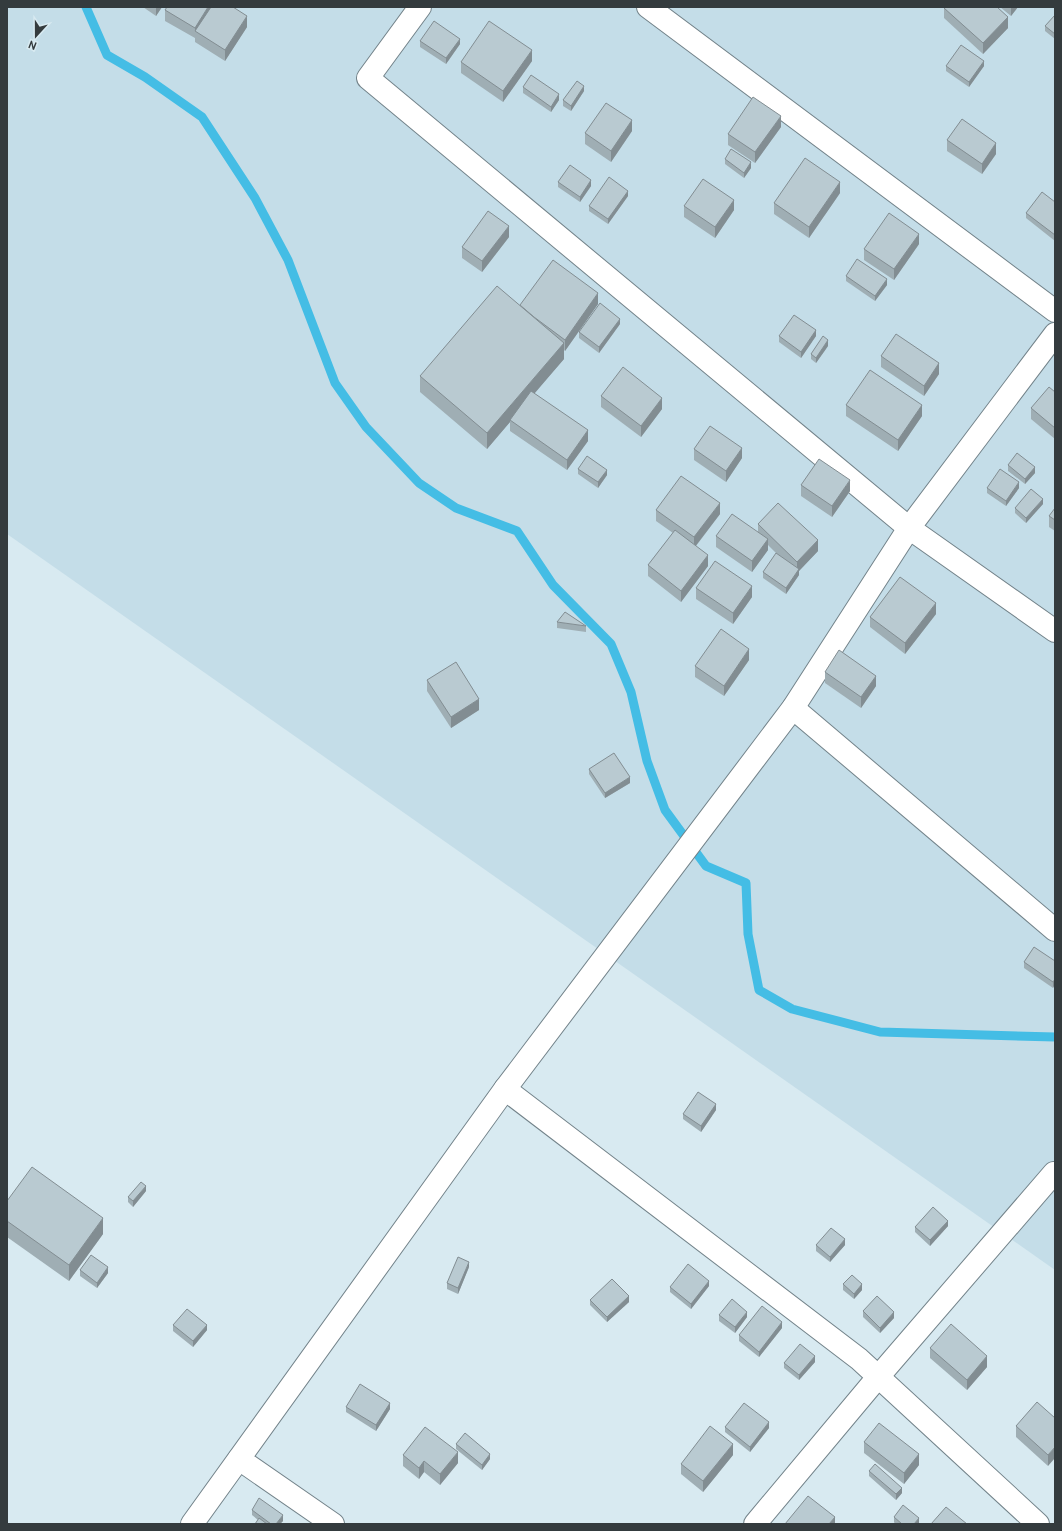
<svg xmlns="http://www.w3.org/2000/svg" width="1062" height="1531" viewBox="0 0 1062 1531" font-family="Cabin,sans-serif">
  <rect width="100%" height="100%" fill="#d8eaf1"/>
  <polygon fill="#c4dde8" points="7,7 1055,7 1055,1270 7,534"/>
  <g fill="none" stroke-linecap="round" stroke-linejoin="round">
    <polyline stroke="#44bde5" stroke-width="9" points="86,7 107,55 145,77 202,117 255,198 288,260 335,383 366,427 419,483 456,508 517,531 553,585 611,644 631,692 647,761 665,810 706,866 746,883 748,934 759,990 792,1009 880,1032 1055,1037"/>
    <defs>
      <g id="minor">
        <polyline points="420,7 368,78 909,528 1055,631"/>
        <polyline points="648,7 1055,311"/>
        <polyline points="793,708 1055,930"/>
        <polyline points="505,1089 859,1359 1038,1524"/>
        <polyline points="239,1459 333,1524"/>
        <polyline points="192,1524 505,1089 793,708 909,528 1055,334"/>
        <polyline points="755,1524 878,1377 1054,1173"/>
      </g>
    </defs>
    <use href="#minor" stroke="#73838a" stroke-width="24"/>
    <use href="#minor" stroke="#fff" stroke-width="22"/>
  </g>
  <g fill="#9faeb4">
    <polygon points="143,7 162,7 156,16"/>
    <polygon points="1000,7 1018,7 1011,16"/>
    <polygon points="944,8 1008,28 983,54 944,18"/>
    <polygon points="165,10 247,27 225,61 195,42 195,38 165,21"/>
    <polygon points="1055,15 1055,39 1045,31 1045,26"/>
    <polygon points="420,41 460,44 446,64 420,47"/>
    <polygon points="532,61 503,102 461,73 461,62"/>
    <polygon points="946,66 984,66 969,87 946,71"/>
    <polygon points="523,87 559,100 551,112 523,93"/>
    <polygon points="584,91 571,111 563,106 563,100"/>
    <polygon points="781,127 755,163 728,145 728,134"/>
    <polygon points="632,131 611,162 585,144 585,133"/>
    <polygon points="947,140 996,154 982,174 947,151"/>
    <polygon points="725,159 751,168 744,178 725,164"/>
    <polygon points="558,182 591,186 580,202 558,187"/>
    <polygon points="840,193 809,238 774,214 774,203"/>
    <polygon points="628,196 608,224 589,211 589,206"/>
    <polygon points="1055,202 1055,241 1026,218 1026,213"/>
    <polygon points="684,206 734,210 715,238 684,217"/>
    <polygon points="509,237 482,272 462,258 462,247"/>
    <polygon points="919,244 894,280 864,260 864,249"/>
    <polygon points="846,276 887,285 875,301 846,281"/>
    <polygon points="598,304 565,351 564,350 564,359 534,393 588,441 567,470 510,431 510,422 487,449 420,392 420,376 520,305"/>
    <polygon points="620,324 599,353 579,338 579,332"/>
    <polygon points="779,336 816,336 801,358 779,342"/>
    <polygon points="828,346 816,363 811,359 811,354"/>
    <polygon points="881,356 939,374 924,396 881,367"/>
    <polygon points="1055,392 1055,439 1031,419 1031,408"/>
    <polygon points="601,396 662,409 641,437 601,407"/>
    <polygon points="846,405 922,416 898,451 846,416"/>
    <polygon points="694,449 742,458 726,482 694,460"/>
    <polygon points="1008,465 1035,473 1025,484 1008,471"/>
    <polygon points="578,469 607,475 598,488 578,474"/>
    <polygon points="801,485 850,491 832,517 801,496"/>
    <polygon points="987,488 1019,488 1006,506 987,493"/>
    <polygon points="1043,504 1026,523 1015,513 1015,508"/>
    <polygon points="1055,508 1055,531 1049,527 1049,516"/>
    <polygon points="656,510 720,514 696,546 708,566 681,602 648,576 648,565 673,533 656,521"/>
    <polygon points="758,524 818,551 799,571 799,575 786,594 763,578 763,572 778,555 768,545 768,550 752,572 716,547 716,536 758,532"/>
    <polygon points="696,588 752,597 733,624 696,599"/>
    <polygon points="936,614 905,654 870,627 870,617"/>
    <polygon points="557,622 586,626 586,632 557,628"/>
    <polygon points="749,660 724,696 695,677 695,666"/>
    <polygon points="825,672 876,686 861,708 825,683"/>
    <polygon points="427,680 479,710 451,728 427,691"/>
    <polygon points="589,769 630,783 605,798 589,774"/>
    <polygon points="1055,961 1055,984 1053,988 1024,968 1024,962"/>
    <polygon points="716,1110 701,1132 683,1119 683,1114"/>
    <polygon points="146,1191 133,1207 128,1202 128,1197"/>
    <polygon points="7,1201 103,1234 69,1281 7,1237"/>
    <polygon points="948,1226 930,1246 915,1232 915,1227"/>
    <polygon points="816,1245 845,1245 830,1262 816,1251"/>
    <polygon points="469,1267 458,1294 447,1289 447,1283"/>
    <polygon points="80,1270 108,1273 97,1288 80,1276"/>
    <polygon points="843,1284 862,1290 854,1299 843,1290"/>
    <polygon points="709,1286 691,1309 670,1292 670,1287"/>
    <polygon points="590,1300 629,1302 607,1322 590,1305"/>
    <polygon points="863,1311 894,1318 880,1333 863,1317"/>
    <polygon points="719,1315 747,1317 735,1333 719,1321"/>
    <polygon points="173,1325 207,1330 193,1347 173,1331"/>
    <polygon points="782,1328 759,1357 739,1341 739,1335"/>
    <polygon points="930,1348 987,1367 967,1390 930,1358"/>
    <polygon points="815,1362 799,1380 784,1368 784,1363"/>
    <polygon points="346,1407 390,1409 376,1431 346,1412"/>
    <polygon points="1055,1418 1048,1466 1016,1437 1016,1426"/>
    <polygon points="725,1427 769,1428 750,1452 725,1432"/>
    <polygon points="864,1442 919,1465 904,1484 864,1453"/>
    <polygon points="456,1444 490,1459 482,1470 456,1449"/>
    <polygon points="403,1455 458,1463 440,1485 424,1472 419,1479 403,1466"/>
    <polygon points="733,1455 703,1492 681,1474 681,1464"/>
    <polygon points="869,1471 902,1493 896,1500 869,1476"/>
    <polygon points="252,1510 283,1521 280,1524 255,1524 258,1520 252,1515"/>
    <polygon points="894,1517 919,1524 895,1524 894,1522"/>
  </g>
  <g fill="#828d92">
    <polygon points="156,7 162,7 156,16"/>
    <polygon points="208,7 214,7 195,31 195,39 195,28"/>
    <polygon points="1011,7 1018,7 1011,16"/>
    <polygon points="247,16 247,27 225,61 225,50"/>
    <polygon points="1008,17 1008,28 983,54 983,43"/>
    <polygon points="460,39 460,44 446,64 446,58"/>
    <polygon points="532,50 532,61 503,102 503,91"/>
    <polygon points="984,61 984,66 969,87 969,82"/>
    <polygon points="584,86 584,91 571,111 571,106"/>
    <polygon points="559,94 559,100 551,112 551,107"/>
    <polygon points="781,116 781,127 755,163 755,152"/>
    <polygon points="632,120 632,131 611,162 611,151"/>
    <polygon points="996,143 996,154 982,174 982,164"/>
    <polygon points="751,162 751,168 744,178 744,173"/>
    <polygon points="591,180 591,186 580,202 580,197"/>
    <polygon points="840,182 840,193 809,238 809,227"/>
    <polygon points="628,191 628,196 608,224 608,219"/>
    <polygon points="734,200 734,210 715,238 715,227"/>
    <polygon points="509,226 509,237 482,272 482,261"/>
    <polygon points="919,234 919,244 894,280 894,269"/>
    <polygon points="887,279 887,285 875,301 875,296"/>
    <polygon points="598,293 598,304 565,351 565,340"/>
    <polygon points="620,319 620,324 599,353 599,347"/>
    <polygon points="816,330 816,336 801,358 801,352"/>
    <polygon points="828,340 828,346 816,363 816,358"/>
    <polygon points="564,343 564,359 511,421 510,420 510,422 487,449 487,433"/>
    <polygon points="939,363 939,374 924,396 924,386"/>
    <polygon points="662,398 662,409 641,437 641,426"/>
    <polygon points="922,405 922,416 898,451 898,440"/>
    <polygon points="588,430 588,441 567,470 567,460"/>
    <polygon points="742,448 742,458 726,482 726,471"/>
    <polygon points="1035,467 1035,473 1025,484 1025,479"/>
    <polygon points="607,470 607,475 598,488 598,482"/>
    <polygon points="850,480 850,491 832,517 832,506"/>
    <polygon points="1019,482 1019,488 1006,506 1006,501"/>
    <polygon points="1043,499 1043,504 1026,523 1026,518"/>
    <polygon points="720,503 720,514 694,548 694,537"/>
    <polygon points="768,539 768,550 752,572 752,561"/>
    <polygon points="818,540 818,551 799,571 799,575 786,594 786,588 797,572 797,562"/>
    <polygon points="708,555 708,566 681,602 681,591"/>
    <polygon points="752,586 752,597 733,624 733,613"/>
    <polygon points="936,603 936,614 905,654 905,643"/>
    <polygon points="749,649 749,660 724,696 724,686"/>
    <polygon points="876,676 876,686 861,708 861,697"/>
    <polygon points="479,699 479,710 451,728 451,717"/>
    <polygon points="630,777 630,783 605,798 605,793"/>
    <polygon points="1055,979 1055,984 1053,988 1053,982"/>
    <polygon points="716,1104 716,1110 701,1132 701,1126"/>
    <polygon points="146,1186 146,1191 133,1207 133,1201"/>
    <polygon points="103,1218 103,1234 69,1281 69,1265"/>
    <polygon points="948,1221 948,1226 930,1246 930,1240"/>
    <polygon points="845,1239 845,1245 830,1262 830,1257"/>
    <polygon points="469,1262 469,1267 458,1294 458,1288"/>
    <polygon points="108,1267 108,1273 97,1288 97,1283"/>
    <polygon points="709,1281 709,1286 691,1309 691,1304"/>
    <polygon points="862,1284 862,1290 854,1299 854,1294"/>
    <polygon points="629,1296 629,1302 607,1322 607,1317"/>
    <polygon points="747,1312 747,1317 735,1333 735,1327"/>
    <polygon points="894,1312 894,1318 880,1333 880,1328"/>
    <polygon points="782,1322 782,1328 759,1357 759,1352"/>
    <polygon points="207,1325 207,1330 193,1347 193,1341"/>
    <polygon points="815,1356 815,1362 799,1380 799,1375"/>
    <polygon points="987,1356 987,1367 967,1390 967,1380"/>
    <polygon points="390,1403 390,1409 376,1431 376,1425"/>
    <polygon points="769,1422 769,1428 750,1452 750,1447"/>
    <polygon points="733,1444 733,1455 703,1492 703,1481"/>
    <polygon points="1055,1447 1055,1458 1048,1466 1048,1455"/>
    <polygon points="458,1452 458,1463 440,1485 440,1474"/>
    <polygon points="490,1454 490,1459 482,1470 482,1465"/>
    <polygon points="919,1454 919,1465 904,1484 904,1473"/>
    <polygon points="424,1461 424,1472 419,1479 419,1468"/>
    <polygon points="902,1488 902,1493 896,1500 896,1494"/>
    <polygon points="283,1515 283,1521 280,1524 276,1524"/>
    <polygon points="835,1517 835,1524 829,1524"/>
    <polygon points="919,1518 919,1524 914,1524"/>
  </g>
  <g fill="#b9cad1" stroke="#828d92">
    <polygon points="167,7 208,7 195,28 165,10"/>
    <polygon points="211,7 233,7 247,16 225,50 195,31"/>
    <polygon points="945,7 997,7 1008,17 983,43 944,8"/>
    <polygon points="1055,15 1055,34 1045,26"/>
    <polygon points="434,21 460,39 446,58 420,41"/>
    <polygon points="489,21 532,50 503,91 461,62"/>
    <polygon points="961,45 984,61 969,82 946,66"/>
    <polygon points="531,75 559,94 551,107 523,87"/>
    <polygon points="577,81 584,86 571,106 563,100"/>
    <polygon points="753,97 781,116 755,152 728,134"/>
    <polygon points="606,103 632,120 611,151 585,133"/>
    <polygon points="962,119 996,143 982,164 947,140"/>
    <polygon points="731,149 751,162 744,173 725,159"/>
    <polygon points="805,158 840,182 809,227 774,203"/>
    <polygon points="570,165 591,180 580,197 558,182"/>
    <polygon points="609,177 628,191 608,219 589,206"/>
    <polygon points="703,179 734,200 715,227 684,206"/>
    <polygon points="1042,192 1055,202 1055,235 1026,213"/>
    <polygon points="488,211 509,226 482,261 462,247"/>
    <polygon points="889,213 919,234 894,269 864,249"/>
    <polygon points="857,259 887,279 875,296 846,276"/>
    <polygon points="553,260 598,293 565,340 534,317 520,305"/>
    <polygon points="497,286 564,343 487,433 420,376"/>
    <polygon points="600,303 620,319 599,347 579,332"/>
    <polygon points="794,315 816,330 801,352 779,336"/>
    <polygon points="896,334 939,363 924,386 881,356"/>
    <polygon points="823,336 828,340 816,358 811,354"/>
    <polygon points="623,367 662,398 641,426 601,396"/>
    <polygon points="870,370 922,405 898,440 846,405"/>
    <polygon points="1049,387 1055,392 1055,428 1031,408"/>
    <polygon points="531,391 588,430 567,460 510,420"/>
    <polygon points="710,426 742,448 726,471 694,449"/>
    <polygon points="1017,453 1035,467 1025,479 1008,465"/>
    <polygon points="587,456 607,470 598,482 578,469"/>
    <polygon points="819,459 850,480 832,506 801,485"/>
    <polygon points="1000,469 1019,482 1006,501 987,488"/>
    <polygon points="681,476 720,503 694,537 656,510"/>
    <polygon points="1031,489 1043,499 1026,518 1015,508"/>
    <polygon points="778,503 818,540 797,562 758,524"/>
    <polygon points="1055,508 1055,520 1049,516"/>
    <polygon points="732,514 768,539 752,561 716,536"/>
    <polygon points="675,530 708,555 681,591 648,565"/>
    <polygon points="776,553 799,569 786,588 763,572"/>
    <polygon points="715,561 752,586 733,613 696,588"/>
    <polygon points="900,577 936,603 905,643 870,617"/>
    <polygon points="565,612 586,626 557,622"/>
    <polygon points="721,629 749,649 724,686 695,666"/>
    <polygon points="839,650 876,676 861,697 825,672"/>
    <polygon points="456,662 479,699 451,717 427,680"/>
    <polygon points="614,753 630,777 605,793 589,769"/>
    <polygon points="1034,947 1055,961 1055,979 1053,982 1024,962"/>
    <polygon points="698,1092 716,1104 701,1126 683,1114"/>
    <polygon points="32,1167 103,1218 69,1265 7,1221 7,1201"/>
    <polygon points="141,1182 146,1186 133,1201 128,1197"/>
    <polygon points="933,1207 948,1221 930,1240 915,1227"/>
    <polygon points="831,1228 845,1239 830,1257 816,1245"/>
    <polygon points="91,1255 108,1267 97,1283 80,1270"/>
    <polygon points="458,1257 469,1262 458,1288 447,1283"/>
    <polygon points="688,1264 709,1281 691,1304 670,1287"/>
    <polygon points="852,1275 862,1284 854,1294 843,1284"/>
    <polygon points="612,1279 629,1296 607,1317 590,1300"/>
    <polygon points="877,1296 894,1312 880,1328 863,1311"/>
    <polygon points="732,1299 747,1312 735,1327 719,1315"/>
    <polygon points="762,1306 782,1322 759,1352 739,1335"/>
    <polygon points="187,1309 207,1325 193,1341 173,1325"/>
    <polygon points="951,1324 987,1356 967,1380 930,1348"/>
    <polygon points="800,1344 815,1356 799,1375 784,1363"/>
    <polygon points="360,1384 390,1403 376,1425 346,1407"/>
    <polygon points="1037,1402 1055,1418 1055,1447 1048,1455 1016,1426"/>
    <polygon points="744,1403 769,1422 750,1447 725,1427"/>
    <polygon points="879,1423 919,1454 904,1473 864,1442"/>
    <polygon points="710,1426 733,1444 703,1481 681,1464"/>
    <polygon points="425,1427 458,1452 440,1474 424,1461 419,1468 403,1455"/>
    <polygon points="465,1433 490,1454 482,1465 456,1444"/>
    <polygon points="875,1464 902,1488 896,1494 869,1471"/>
    <polygon points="808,1496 835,1517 829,1524 785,1524"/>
    <polygon points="259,1498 283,1515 276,1524 271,1524 252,1510"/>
    <polygon points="903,1505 919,1518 914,1524 902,1524 894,1517"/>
    <polygon points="946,1507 967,1524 931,1524"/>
    <polygon points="259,1518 267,1524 255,1524"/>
  </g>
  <rect width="1062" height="1531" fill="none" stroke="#343b3e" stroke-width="16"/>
  <g transform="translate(36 36) rotate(201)" stroke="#d8eaf1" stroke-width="3" paint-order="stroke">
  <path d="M0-3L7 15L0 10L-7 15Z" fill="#343b3e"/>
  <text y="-6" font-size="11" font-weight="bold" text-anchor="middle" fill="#343b3e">N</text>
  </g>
</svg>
